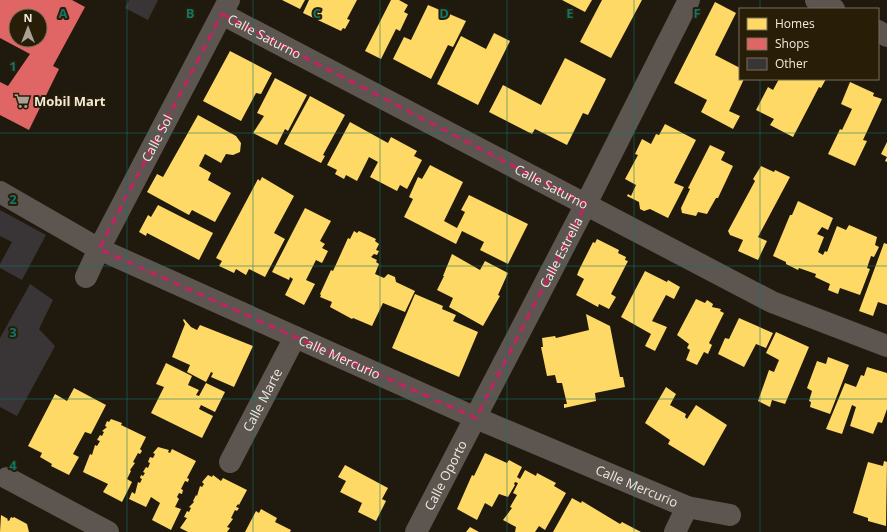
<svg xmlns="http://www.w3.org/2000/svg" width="887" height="532" viewBox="0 0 887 532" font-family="'Open Sans',sans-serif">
  <rect width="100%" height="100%" fill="#201a0e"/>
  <g fill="#ffd966">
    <polygon points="282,0 305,0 300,9"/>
    <polygon points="309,0 357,0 347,19 350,20 345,29 343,28 341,31 303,13"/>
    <polygon points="391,0 399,0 408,5 404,12 408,14 400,31 396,29 381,59 365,51"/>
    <polygon points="562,0 592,0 585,12"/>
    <polygon points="602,0 642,0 611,58 580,42"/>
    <polygon points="715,2 736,13 715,55 740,68 740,79 744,79 729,111 740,116 733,129 701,112 707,100 674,83"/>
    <polygon points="428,5 466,21 453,47 448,45 431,79 393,59 404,37 411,40"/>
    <polygon points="494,33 510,41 478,105 437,84 461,36 486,49"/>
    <polygon points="230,51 272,73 261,94 256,93 241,121 203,101"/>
    <polygon points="565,58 606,79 588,115 583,113 567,145 535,129 532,134 489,112 503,85 541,105"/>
    <polygon points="275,78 307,95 288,131 285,129 277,145 253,133 264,116 257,113"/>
    <polygon points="779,79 826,79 821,88 819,87 793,137 770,125 774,119 756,110 768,87 773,90"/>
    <polygon points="850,82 874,93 873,96 882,99 863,140 867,141 855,166 828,154 840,129 842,130 852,109 841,104"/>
    <polygon points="310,96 345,115 323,155 325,156 321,163 284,144"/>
    <polygon points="198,115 236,136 241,143 240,152 233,155 226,154 221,163 205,154 199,166 211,173 208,180 231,193 215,222 192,210 189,215 147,192 157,174 163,177"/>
    <polygon points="350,122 388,143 391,137 417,151 414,156 422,160 407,189 400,185 397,191 370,177 378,162 369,157 357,181 346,175 344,179 335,174 337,170 327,165"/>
    <polygon points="665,124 696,140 674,183 684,187 668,218 650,209 644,211 640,209 639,202 627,196 628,194 631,196 636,185 625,179 638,155 635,154 642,139 651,144 656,134 659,135"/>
    <polygon points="887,142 887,162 885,161 887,157 881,154"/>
    <polygon points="710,145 725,152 721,160 733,166 718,198 716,198 707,214 698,212 696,216 682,213 681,208 690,189 688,188"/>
    <polygon points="430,165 463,182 444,221 457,228 465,212 461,210 469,195 528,224 508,264 480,250 484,242 462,231 456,244 404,217 413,199 409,197 418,177 422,179"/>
    <polygon points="761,166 774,172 775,170 790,177 758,237 767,241 758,260 738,251 743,240 730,235 728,231 755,181 753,179"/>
    <polygon points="262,177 294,196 274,233 285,239 265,277 249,269 246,275 236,269 234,273 219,266 222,261 216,258 258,179 260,181"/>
    <polygon points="798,201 833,218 828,230 822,227 817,234 824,237 818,252 823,255 825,251 827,252 837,226 846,230 849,225 877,237 875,245 879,247 874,257 871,256 867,268 870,269 860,295 840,288 838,294 828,290 830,284 815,277 816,274 799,268 798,270 786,264 786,262 773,256 790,215 792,215"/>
    <polygon points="158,205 213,233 199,260 147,233 146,236 139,232 148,215 151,217"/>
    <polygon points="305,208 331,221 320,241 325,244 322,248 328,251 322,263 316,260 306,280 315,284 304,305 285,295 293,279 290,277 289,280 272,272"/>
    <polygon points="354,231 357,233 359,231 376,239 375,241 379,244 376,250 379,251 377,255 374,254 371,257 377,260 376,262 379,264 375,274 384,278 388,274 395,277 396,282 415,291 405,312 383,303 372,326 353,318 352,319 330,307 332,302 320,297 321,295 320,294 331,270 333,271 348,238 350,239"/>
    <polygon points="597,239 619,250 618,253 626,257 625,260 628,261 611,294 616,297 609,309 599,304 598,307 576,295 584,279 577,275 579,270 593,242 595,243"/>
    <polygon points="884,243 887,244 887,305 878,302 873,316 859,311"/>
    <polygon points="452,254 480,270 485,261 508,273 498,295 500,296 483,326 449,307 453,298 437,290 444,276 443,276"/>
    <polygon points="645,271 667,282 668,280 680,287 674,299 666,295 652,321 667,327 655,351 645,346 651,334 621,317"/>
    <polygon points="415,294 443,306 442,309 456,315 453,321 478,332 459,377 392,348"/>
    <polygon points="696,299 705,303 707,300 713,304 712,307 721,309 720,311 724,313 709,343 712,345 708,354 704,352 697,365 686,360 690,350 687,348 689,344 677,335"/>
    <polygon points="586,314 610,326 620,377 623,377 625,387 595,393 596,401 564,408 564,404 567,404 562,383 557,383 555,375 547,376 541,347 543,347 542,338 555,336 556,338 589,330"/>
    <polygon points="739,318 773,333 766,348 756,344 744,367 718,354 725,338 729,339"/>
    <polygon points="184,319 191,327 197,330 200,325 253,346 234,387 211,377 213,373 211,372 206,382 187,372 190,365 172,357 185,324 183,320"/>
    <polygon points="776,332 809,347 785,404 772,400 770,407 758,401 769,370 774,372 779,360 766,353"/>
    <polygon points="828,357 849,365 830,414 810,407 811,402 809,401 812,391 807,388 817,361 826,364"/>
    <polygon points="166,363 192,376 188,385 199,390 196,395 199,396 206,383 225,392 215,412 201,405 199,409 213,416 202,438 151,413 164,387 156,384"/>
    <polygon points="867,367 887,373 887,409 882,423 878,422 873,434 850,426 856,407 852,405 842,434 826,429 845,383 856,387 861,375 864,376"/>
    <polygon points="666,387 676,394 670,405 686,414 685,417 687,419 696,405 727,425 704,466 668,444 670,440 645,423"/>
    <polygon points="74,388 106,405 91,434 85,432 73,454 79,457 69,475 51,466 52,464 40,457 42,453 28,446 55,394 67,401"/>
    <polygon points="111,419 122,423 121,425 146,437 140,449 142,451 140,454 138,453 133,462 135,463 130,470 131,471 127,479 132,482 122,502 103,492 108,484 83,472 90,454 92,455 95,445 97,446 100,441 97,440 100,435 102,436 104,432 102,431 107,427 105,426 107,421 109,422"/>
    <polygon points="158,447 169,450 168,452 170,453 172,449 196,461 187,478 189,479 188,482 185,481 181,489 183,490 182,494 179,493 177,497 179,499 175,507 181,509 171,530 152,520 160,503 151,497 146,507 129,499 132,492 135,494 138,482 140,483 142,479 140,478 141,475 143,476 145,473 143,472 146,467 148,468 150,463 148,462 150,457 153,458 155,454 153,453"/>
    <polygon points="485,453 507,463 509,460 522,467 517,477 520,479 525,470 536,476 537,473 556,483 554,486 566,493 545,530 539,526 535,532 515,532 516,527 503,520 512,508 510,507 517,495 513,493 518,483 515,482 514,484 515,485 508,497 499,494 492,507 485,503 477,520 457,509 472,475 474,476"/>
    <polygon points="884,461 887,462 886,526 868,521 868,518 853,513 868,462 883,466"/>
    <polygon points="345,465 388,488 382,499 386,501 376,521 358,512 362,503 340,492 346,481 338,477"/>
    <polygon points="208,475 212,477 213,475 221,481 223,478 247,490 239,505 238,504 236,507 239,508 237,511 235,510 231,518 233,519 227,527 230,528 227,532 188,532 180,528 187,518 184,517 187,511 189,512 191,508 189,507 194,502 193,501 196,495 197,496 200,486 202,487 204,484 202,482"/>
    <polygon points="572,498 581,503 582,501 620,524 622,522 641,532 553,532"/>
    <polygon points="261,509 277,518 275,522 291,530 290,532 245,532 256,511 259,513"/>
    <polygon points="1,515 8,519 7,520 9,521 11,517 13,518 14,517 27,524 29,532 0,532"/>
    <polygon points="470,527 479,532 466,532"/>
  </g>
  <path fill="#e06666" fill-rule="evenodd" d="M0,0H72L85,7L53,66L59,69L29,130L0,115V82L8,86L30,54L0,38ZM16,16H40V40H16Z"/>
  <g fill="#393436">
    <polygon points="129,0 158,0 148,20 125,8"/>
    <polygon points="0,210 46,235 22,280 0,268 0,264 12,242 0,236"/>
    <polygon points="30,284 53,300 39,329 55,346 17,416 0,407 0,338"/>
  </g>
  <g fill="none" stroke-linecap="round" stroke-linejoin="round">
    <g stroke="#5c5550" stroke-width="22">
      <polyline points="816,0 834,9"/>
      <path id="s1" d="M222,14L772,302L887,346"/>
      <polyline points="878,31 887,36"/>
      <path id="s2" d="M0,192L99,249L476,418L687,507L730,515"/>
      <path id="s3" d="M86,277L99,249L229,0"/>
      <path id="s4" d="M230,462L295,337"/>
      <polyline points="7,478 108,532"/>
      <path id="s5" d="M416,532L586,204L689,0"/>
      <polyline points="675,532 687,507"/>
    </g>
  </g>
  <path fill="none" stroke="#c42261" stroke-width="3" stroke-dasharray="8 5" stroke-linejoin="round" d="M222,14L586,204L476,418L99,249Z"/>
  <path fill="none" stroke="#0f766e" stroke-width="1" stroke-opacity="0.55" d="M127,0V532M253,0V532M380,0V532M507,0V532M634,0V532M760,0V9M760,79V532M0,133H887M0,266H887M0,399H887"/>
  <defs>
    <symbol id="supermarket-bare" viewBox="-9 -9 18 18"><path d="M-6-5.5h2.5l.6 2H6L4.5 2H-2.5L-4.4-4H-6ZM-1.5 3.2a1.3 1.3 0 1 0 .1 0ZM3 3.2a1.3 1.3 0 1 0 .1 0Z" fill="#a8a194" stroke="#281d06" stroke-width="2.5" paint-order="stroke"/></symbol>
  </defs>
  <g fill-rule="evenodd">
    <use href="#supermarket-bare" x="11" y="90" width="22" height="22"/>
  </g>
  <g text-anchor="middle" stroke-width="4" stroke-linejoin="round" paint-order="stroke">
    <g font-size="13" fill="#f1eadc" stroke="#281d06">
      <text dy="5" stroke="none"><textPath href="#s1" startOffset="48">Calle Saturno</textPath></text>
      <text dy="5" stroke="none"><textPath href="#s3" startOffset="156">Calle Sol</textPath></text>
      <text dy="5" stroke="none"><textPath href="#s1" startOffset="372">Calle Saturno</textPath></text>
      <text dy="5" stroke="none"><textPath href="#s5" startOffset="315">Calle Estrella</textPath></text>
      <text dy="5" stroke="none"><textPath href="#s2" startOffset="378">Calle Mercurio</textPath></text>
      <text dy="5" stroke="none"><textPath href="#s4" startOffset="70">Calle Marte</textPath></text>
      <text dy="5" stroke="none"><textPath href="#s5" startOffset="64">Calle Oporto</textPath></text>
      <text dy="5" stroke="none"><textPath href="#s2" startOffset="702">Calle Mercurio</textPath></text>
    </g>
    <g font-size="13" font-weight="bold" fill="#f1eadc" stroke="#281d06" text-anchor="start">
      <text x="34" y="106">Mobil Mart</text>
    </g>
  </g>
  <g font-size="13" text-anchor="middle" font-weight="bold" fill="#0f766e" stroke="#281d06" stroke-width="4" stroke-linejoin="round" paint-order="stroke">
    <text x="63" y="18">A</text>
    <text x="190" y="18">B</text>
    <text x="317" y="18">C</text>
    <text x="444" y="18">D</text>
    <text x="570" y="18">E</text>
    <text x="697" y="18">F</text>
    <text x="13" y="71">1</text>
    <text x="13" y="204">2</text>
    <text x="13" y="337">3</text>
    <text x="13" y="470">4</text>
  </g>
  <rect x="739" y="8" width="140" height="72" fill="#281d06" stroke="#786f5c"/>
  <rect x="747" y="18" width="20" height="12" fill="#ffd966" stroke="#786f5c"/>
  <text x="775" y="28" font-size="12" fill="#f1eadc">Homes</text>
  <rect x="747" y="38" width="20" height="12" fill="#e06666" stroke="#786f5c"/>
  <text x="775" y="48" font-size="12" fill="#f1eadc">Shops</text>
  <rect x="747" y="58" width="20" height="12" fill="#393436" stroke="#786f5c"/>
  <text x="775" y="68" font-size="12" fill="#f1eadc">Other</text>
  <g transform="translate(28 28)"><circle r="19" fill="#281d06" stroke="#786f5c"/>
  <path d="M0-3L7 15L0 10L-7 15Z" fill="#a8a194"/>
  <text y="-6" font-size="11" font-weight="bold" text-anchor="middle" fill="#f1eadc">N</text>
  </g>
</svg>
